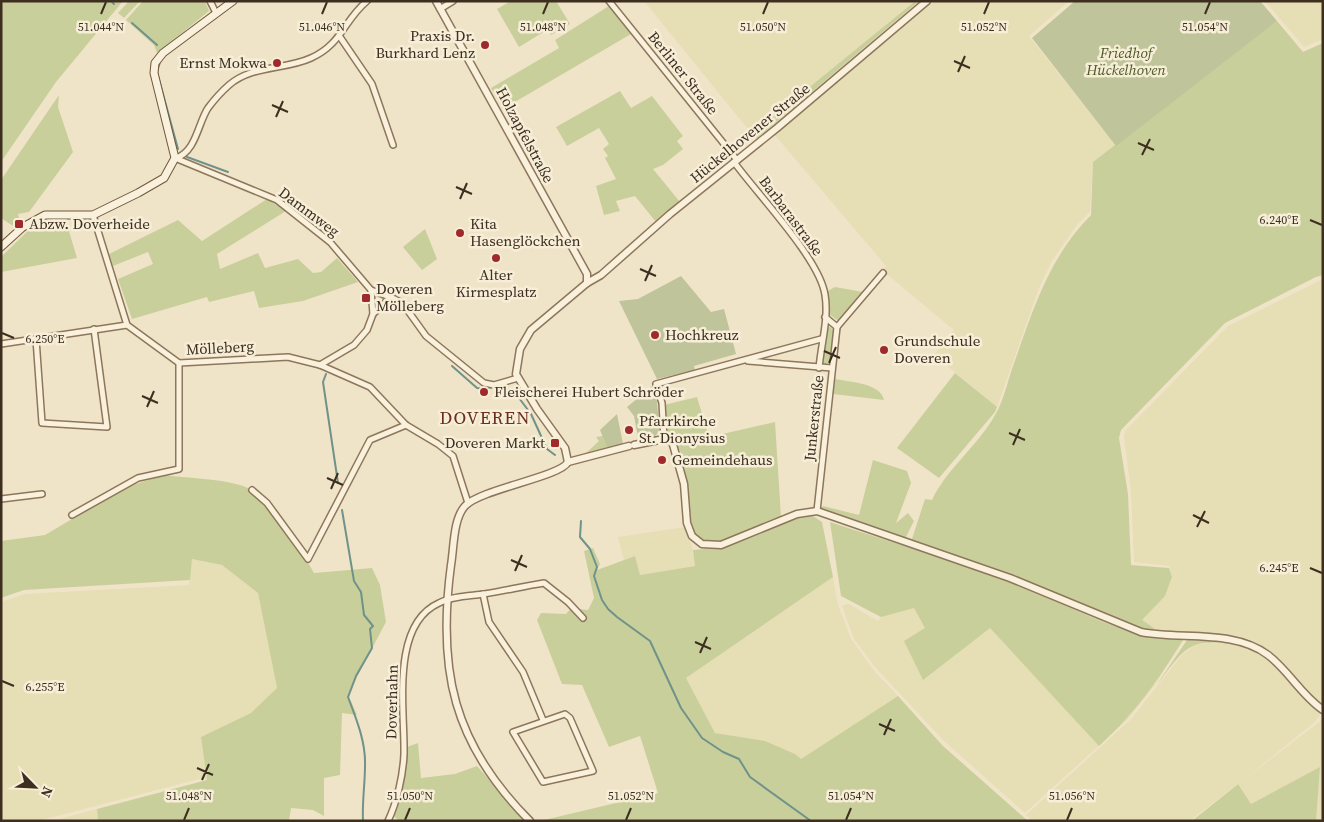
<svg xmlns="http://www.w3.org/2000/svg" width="1324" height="822" viewBox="0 0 1324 822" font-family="'Source Serif 4',serif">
  <rect width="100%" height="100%" fill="#f0e4c8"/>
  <g fill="#e6deb5">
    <polygon points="644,1 919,1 914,2 752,134"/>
    <polygon points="935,1 1069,1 1029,36 1116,146 1093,162 1090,212 1077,225 1052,261 1039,288 997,407 934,355 954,330 883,271 886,266 774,134"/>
    <polygon points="1265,1 1323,1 1323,39 1304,47"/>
    <polygon points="1323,279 1323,706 1270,651 1254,641 1235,635 1153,630 1154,628 1141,620 1165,596 1172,577 1169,566 1134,562 1131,493 1124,436 1125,431 1228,326"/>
    <polygon points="685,527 693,550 695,566 640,575 635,556 624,560 618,537"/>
    <polygon points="192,559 222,565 258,593 277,688 251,713 201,737 207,780 203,778 38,821 1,821 1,602 25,594 189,585"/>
    <polygon points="833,577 838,605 851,639 875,672 898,696 801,759 765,741 715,733 686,678"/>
    <polygon points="1042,595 1126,630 1165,640 1183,640 1155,685 1128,719 1025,813 944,741 875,667 854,639 842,606 847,604 851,605 878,621 881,617 846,598"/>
    <polygon points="1222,642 1236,643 1257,651 1268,658 1321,713 1315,722 1242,781 1323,719 1323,821 1316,821 1320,767 1251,804 1237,784 1190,821 1032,821 1026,815 1130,720 1182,655 1196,644"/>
    <polygon points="97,809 98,821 52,821"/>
  </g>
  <g fill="#c9cf9b">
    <polygon points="1,1 123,1 56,82 1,162"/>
    <polygon points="129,1 140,1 124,18 118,13"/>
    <polygon points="143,1 205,1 209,11 157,53 154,45 126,20"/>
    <polygon points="511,1 556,1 570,24 551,35 547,30 519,47 497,9"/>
    <polygon points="914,2 917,3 756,139 752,134"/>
    <polygon points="609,6 631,34 503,109 491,88 559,48 555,40"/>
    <path d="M1277,21L1303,52L1323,43V275L1316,277L1225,323L1121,430L1119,438L1128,494L1131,565L1169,568L1172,577L1165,596L1142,620L1154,628L1153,630C1190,633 1239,627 1269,651C1289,667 1303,690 1323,706L1316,702L1263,648L1242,638L1152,632L1131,626L819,509L823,506L859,515L873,460L907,471L911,483L896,523L908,513L914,521L906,537L912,539L925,499L932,500C947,468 978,446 995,415C1003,402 1007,384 1012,369C1032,313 1048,258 1091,215L1093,162Z"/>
    <polygon points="620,91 631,108 652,96 683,136 677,141 683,149 663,165 653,169 680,202 656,222 635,196 616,201 620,211 604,215 596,186 616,179 605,158 608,156 603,149 609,144 599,128 567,146 556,127"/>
    <polygon points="59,95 58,107 73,152 29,212 18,214 19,218 13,226 1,218 1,180"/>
    <polygon points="267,199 286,211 217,254 220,269 258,253 265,268 298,259 313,273 321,272 337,258 358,282 303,301 259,308 254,291 209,302 207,297 132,319 118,279 153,264 148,252 113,266 109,254 178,220 202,241"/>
    <polygon points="47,219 66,221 77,258 1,272 1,257 35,224"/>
    <polygon points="425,229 437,259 422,270 403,247"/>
    <polygon points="835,287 863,292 842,319 837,320 829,314 826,292"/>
    <polygon points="830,327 833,330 830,361 825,365 822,361 827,328"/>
    <polygon points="955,373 997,407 995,412 939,478 897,448"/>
    <path d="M835,379C849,382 881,383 884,400L833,394Z"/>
    <path d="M697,397L709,437L775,422L781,517L719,543L702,542C672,513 701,457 666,435L664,405Z"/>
    <polygon points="603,436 608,449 584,455 599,441 596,437"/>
    <path d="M164,475C190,479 230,478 252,490C274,502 302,551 314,573L372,568L380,585L386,622L357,677L349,697L357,715L342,713L340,775L324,778V816L313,810L291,808L289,821H98L97,809L207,780L201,737L251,713L277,688L258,593L222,565L192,559L190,580L24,590L1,598V541L45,535L126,487Z"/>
    <polygon points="810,514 822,522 833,577 686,678 715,733 765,741 795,754 801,759 898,696 943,746 1028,821 540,821 658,793 640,736 609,747 582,685 562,684 537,620 541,613 566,614 572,607 584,616 580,609 588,610 594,598 584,551 593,548 600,564 597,570 635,556 640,575 695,566 693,550 725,547 799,516"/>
    <path d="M830,522C891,542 952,560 1011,582C1067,603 1122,639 1183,640C1156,683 1137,711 1099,746L990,628L923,680L904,641L925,628L914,608L881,617L841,596Z"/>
    <path d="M1187,640L1222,642C1214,643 1205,642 1198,644C1180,649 1167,673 1156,686Z"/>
    <polygon points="418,743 421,778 455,774 477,766 526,821 399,821 394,816 404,775 407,747"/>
    <polygon points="1320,767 1316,821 1192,821 1238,784 1251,804"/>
  </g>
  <g fill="#bfc49a">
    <polygon points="1075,1 1260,1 1277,21 1116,146 1032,38"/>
    <polygon points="681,276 711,312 724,309 736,354 694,366 695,370 657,379 619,301 638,299"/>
    <polygon points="655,384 660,431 653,438 639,442 634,416 627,407"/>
    <polygon points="617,414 623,444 608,449 600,430"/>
  </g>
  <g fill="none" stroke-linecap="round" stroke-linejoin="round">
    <g stroke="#6f938a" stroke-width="2">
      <polyline points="111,1 114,4"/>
      <polyline points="132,23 157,45"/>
      <polyline points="160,62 157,72 178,149"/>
      <polyline points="187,157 228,172"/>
      <polyline points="452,366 477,388 485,389 494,386 513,390 531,414 547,449 555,455"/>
      <polyline points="326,374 323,382 338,483"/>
      <path d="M342,510L354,581L361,592L364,615L373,626L370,629L372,648L356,676L348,697C356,718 366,742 365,766C365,784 362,802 363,821"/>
      <polyline points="581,521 580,537 590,549 597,567 594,576 602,600 608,609 617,617 650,641 681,708 702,738 723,752 739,759 750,777 811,821"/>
    </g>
    <defs>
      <g id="minor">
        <polyline points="210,1 216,13"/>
        <polyline points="609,1 737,160"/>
        <polyline points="440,9 453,1"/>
        <polyline points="340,37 372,84 393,145"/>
        <polyline points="175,158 277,200 330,242 371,290 373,314 367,330 354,345 320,365"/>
        <path d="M176,158C196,152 198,123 208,108C214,100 221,92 229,85C252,65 285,70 311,58C342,44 344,20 367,1"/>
        <path d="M734,162C757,194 820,259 825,295C829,318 821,345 819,368"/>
        <polyline points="93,215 127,325 179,363 288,357 320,365 370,387 406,425 438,444 453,456 468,503"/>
        <polyline points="371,290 395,299 403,304 426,336 484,383 494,385 518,378"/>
        <polyline points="373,314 391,297"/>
        <polyline points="825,317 837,327"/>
        <polyline points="837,327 883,273"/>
        <polyline points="36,339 42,423 107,427 94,329"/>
        <polyline points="1,344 127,325"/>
        <polyline points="748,361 832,368"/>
        <polyline points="664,439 662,403 656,384 821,339"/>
        <polyline points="252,490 267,503 308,559 370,440 406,425"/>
        <polyline points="1,499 42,494"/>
        <polyline points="817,511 837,327"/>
        <polyline points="72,515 138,478 179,469 179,363"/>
        <polyline points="483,594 489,622 523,672 543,720"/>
        <polygon points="565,714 570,718 593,771 543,782 513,732"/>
        <path d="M388,821C397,802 403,776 404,754C405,710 390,625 439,603C452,596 470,596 484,594C504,591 524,586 544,583L568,602L583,618"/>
      </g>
      <g id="tertiary">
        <polyline points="436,1 587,274 587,283"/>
        <path d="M634,445L664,439L672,441L684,484L687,523L692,536L702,544L721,545L797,514L817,511L1010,578L1141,632C1181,640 1234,629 1268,655C1289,671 1301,695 1323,710"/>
        <polyline points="568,462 565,448 537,409 516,374 520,349 531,330 587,283 601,275 670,214 777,128 927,1"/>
        <polyline points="568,462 629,446"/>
        <path d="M530,821C453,744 437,670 451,565C454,548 453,519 465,506C481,489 560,477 568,462"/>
      </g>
      <polyline id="secondary" points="1,247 23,227 45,215 93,215 138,193 164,178 175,158 154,73 155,63 163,53 233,1"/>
    </defs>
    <use href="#minor" stroke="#8d765c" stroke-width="8"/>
    <use href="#tertiary" stroke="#8d765c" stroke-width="9"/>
    <use href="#secondary" stroke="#6f573f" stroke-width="9"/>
    <use href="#minor" stroke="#faf1dc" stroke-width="5"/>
    <use href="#tertiary" stroke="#faf1dc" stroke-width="6"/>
    <use href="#secondary" stroke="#faf1dc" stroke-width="7"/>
  </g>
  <path fill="none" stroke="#3d2e20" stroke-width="2" d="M101,14L106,2M322,14L327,2M543,14L548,2M763,14L768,2M984,14L989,2M1205,14L1210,2M954,61L970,68M958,72L965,56M272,105L288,112M276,117L283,101M1138,143L1154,150M1142,155L1150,139M456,187L472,194M460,199L467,183M1310,220L1322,225M640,269L656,276M645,281L652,265M2,333L14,338M824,351L840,358M829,363L836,347M142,396L158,403M147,407L154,391M1009,433L1025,440M1013,445L1020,429M327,478L343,485M331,489L338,473M1193,515L1209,523M1197,527L1205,511M511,560L527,567M1310,568L1322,573M515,571L522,555M695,642L711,649M700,653L707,637M2,681L14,686M879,724L895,731M884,735L891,719M197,768L213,775M202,780L209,764M184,820L189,808M405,820L410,808M626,820L631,808M846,820L851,808M1067,820L1072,808"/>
  <g fill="#9e2a2b" stroke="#f7eed8" stroke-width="2">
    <circle cx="485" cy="45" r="5"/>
    <circle cx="277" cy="63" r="5"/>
    <rect x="14" y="219" width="10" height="10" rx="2.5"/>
    <circle cx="460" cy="233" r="5"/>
    <circle cx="496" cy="258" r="5"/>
    <rect x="361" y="293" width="10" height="10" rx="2.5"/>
    <circle cx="655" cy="335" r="5"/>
    <circle cx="884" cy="350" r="5"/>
    <circle cx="484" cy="392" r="5"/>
    <circle cx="629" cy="430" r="5"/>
    <rect x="550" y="438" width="10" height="10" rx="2.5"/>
    <circle cx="662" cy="460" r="5"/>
  </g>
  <g text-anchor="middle" stroke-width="5" stroke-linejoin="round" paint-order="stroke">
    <g font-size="15" fill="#3d2e20" stroke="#f7eed8" text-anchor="start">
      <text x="475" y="41" text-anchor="end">Praxis Dr.<tspan x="475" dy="17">Burkhard Lenz</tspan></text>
      <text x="267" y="68" text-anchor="end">Ernst Mokwa</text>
      <text x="29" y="229">Abzw. Doverheide</text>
      <text x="470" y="229">Kita<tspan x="470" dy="17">Hasenglöckchen</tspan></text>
      <text x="496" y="280" text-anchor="middle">Alter<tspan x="496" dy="17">Kirmesplatz</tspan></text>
      <text x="376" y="294">Doveren<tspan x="376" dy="17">Mölleberg</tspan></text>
      <text x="665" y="340">Hochkreuz</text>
      <text x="894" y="346">Grundschule<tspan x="894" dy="17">Doveren</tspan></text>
      <text x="494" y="397">Fleischerei Hubert Schröder</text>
      <text x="639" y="426">Pfarrkirche<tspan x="639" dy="17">St. Dionysius</tspan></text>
      <text x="545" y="448" text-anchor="end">Doveren Markt</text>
      <text x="672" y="465">Gemeindehaus</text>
    </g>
    <g font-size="15" font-style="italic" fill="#4d5a26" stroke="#f7eed8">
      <text x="1126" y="58">Friedhof<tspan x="1126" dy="17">Hückelhoven</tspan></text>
    </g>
    <g font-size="15" fill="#3d2e20" stroke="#f7eed8">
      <text transform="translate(683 73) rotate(51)" y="5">Berliner Straße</text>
      <text transform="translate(750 133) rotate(-39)" y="5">Hückelhovener Straße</text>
      <text transform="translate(525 135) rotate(62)" y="5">Holzapfelstraße</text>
      <text transform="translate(309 212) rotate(37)" y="5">Dammweg</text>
      <text transform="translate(791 216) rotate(53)" y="5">Barbarastraße</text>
      <text transform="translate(220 348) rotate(-3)" y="5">Mölleberg</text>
      <text transform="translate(814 418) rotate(-84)" y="5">Junkerstraße</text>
      <text transform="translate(392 702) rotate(-89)" y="5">Doverhahn</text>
    </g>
    <g font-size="18" letter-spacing="1" fill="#6b2e1e" stroke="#f7eed8">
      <text x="485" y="424">DOVEREN</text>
    </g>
  </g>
  <g font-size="12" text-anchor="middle" fill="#3d2e20" stroke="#f7eed8" stroke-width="5" stroke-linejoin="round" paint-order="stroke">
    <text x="101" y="31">51.044°N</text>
    <text x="322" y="31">51.046°N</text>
    <text x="543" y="31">51.048°N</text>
    <text x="763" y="31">51.050°N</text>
    <text x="984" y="31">51.052°N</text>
    <text x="1205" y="31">51.054°N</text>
    <text x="1279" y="224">6.240°E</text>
    <text x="45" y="343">6.250°E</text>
    <text x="1279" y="572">6.245°E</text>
    <text x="45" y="691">6.255°E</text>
    <text x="189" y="800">51.048°N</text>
    <text x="410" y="800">51.050°N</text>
    <text x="631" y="800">51.052°N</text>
    <text x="851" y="800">51.054°N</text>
    <text x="1072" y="800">51.056°N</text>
  </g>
  <rect width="1324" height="822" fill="none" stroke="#3d2e20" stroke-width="5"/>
  <g transform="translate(35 787) rotate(114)" stroke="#f7eed8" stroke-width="4" paint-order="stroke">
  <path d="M0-4L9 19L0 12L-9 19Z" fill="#3d2e20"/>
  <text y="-8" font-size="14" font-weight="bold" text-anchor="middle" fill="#3d2e20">N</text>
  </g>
</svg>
